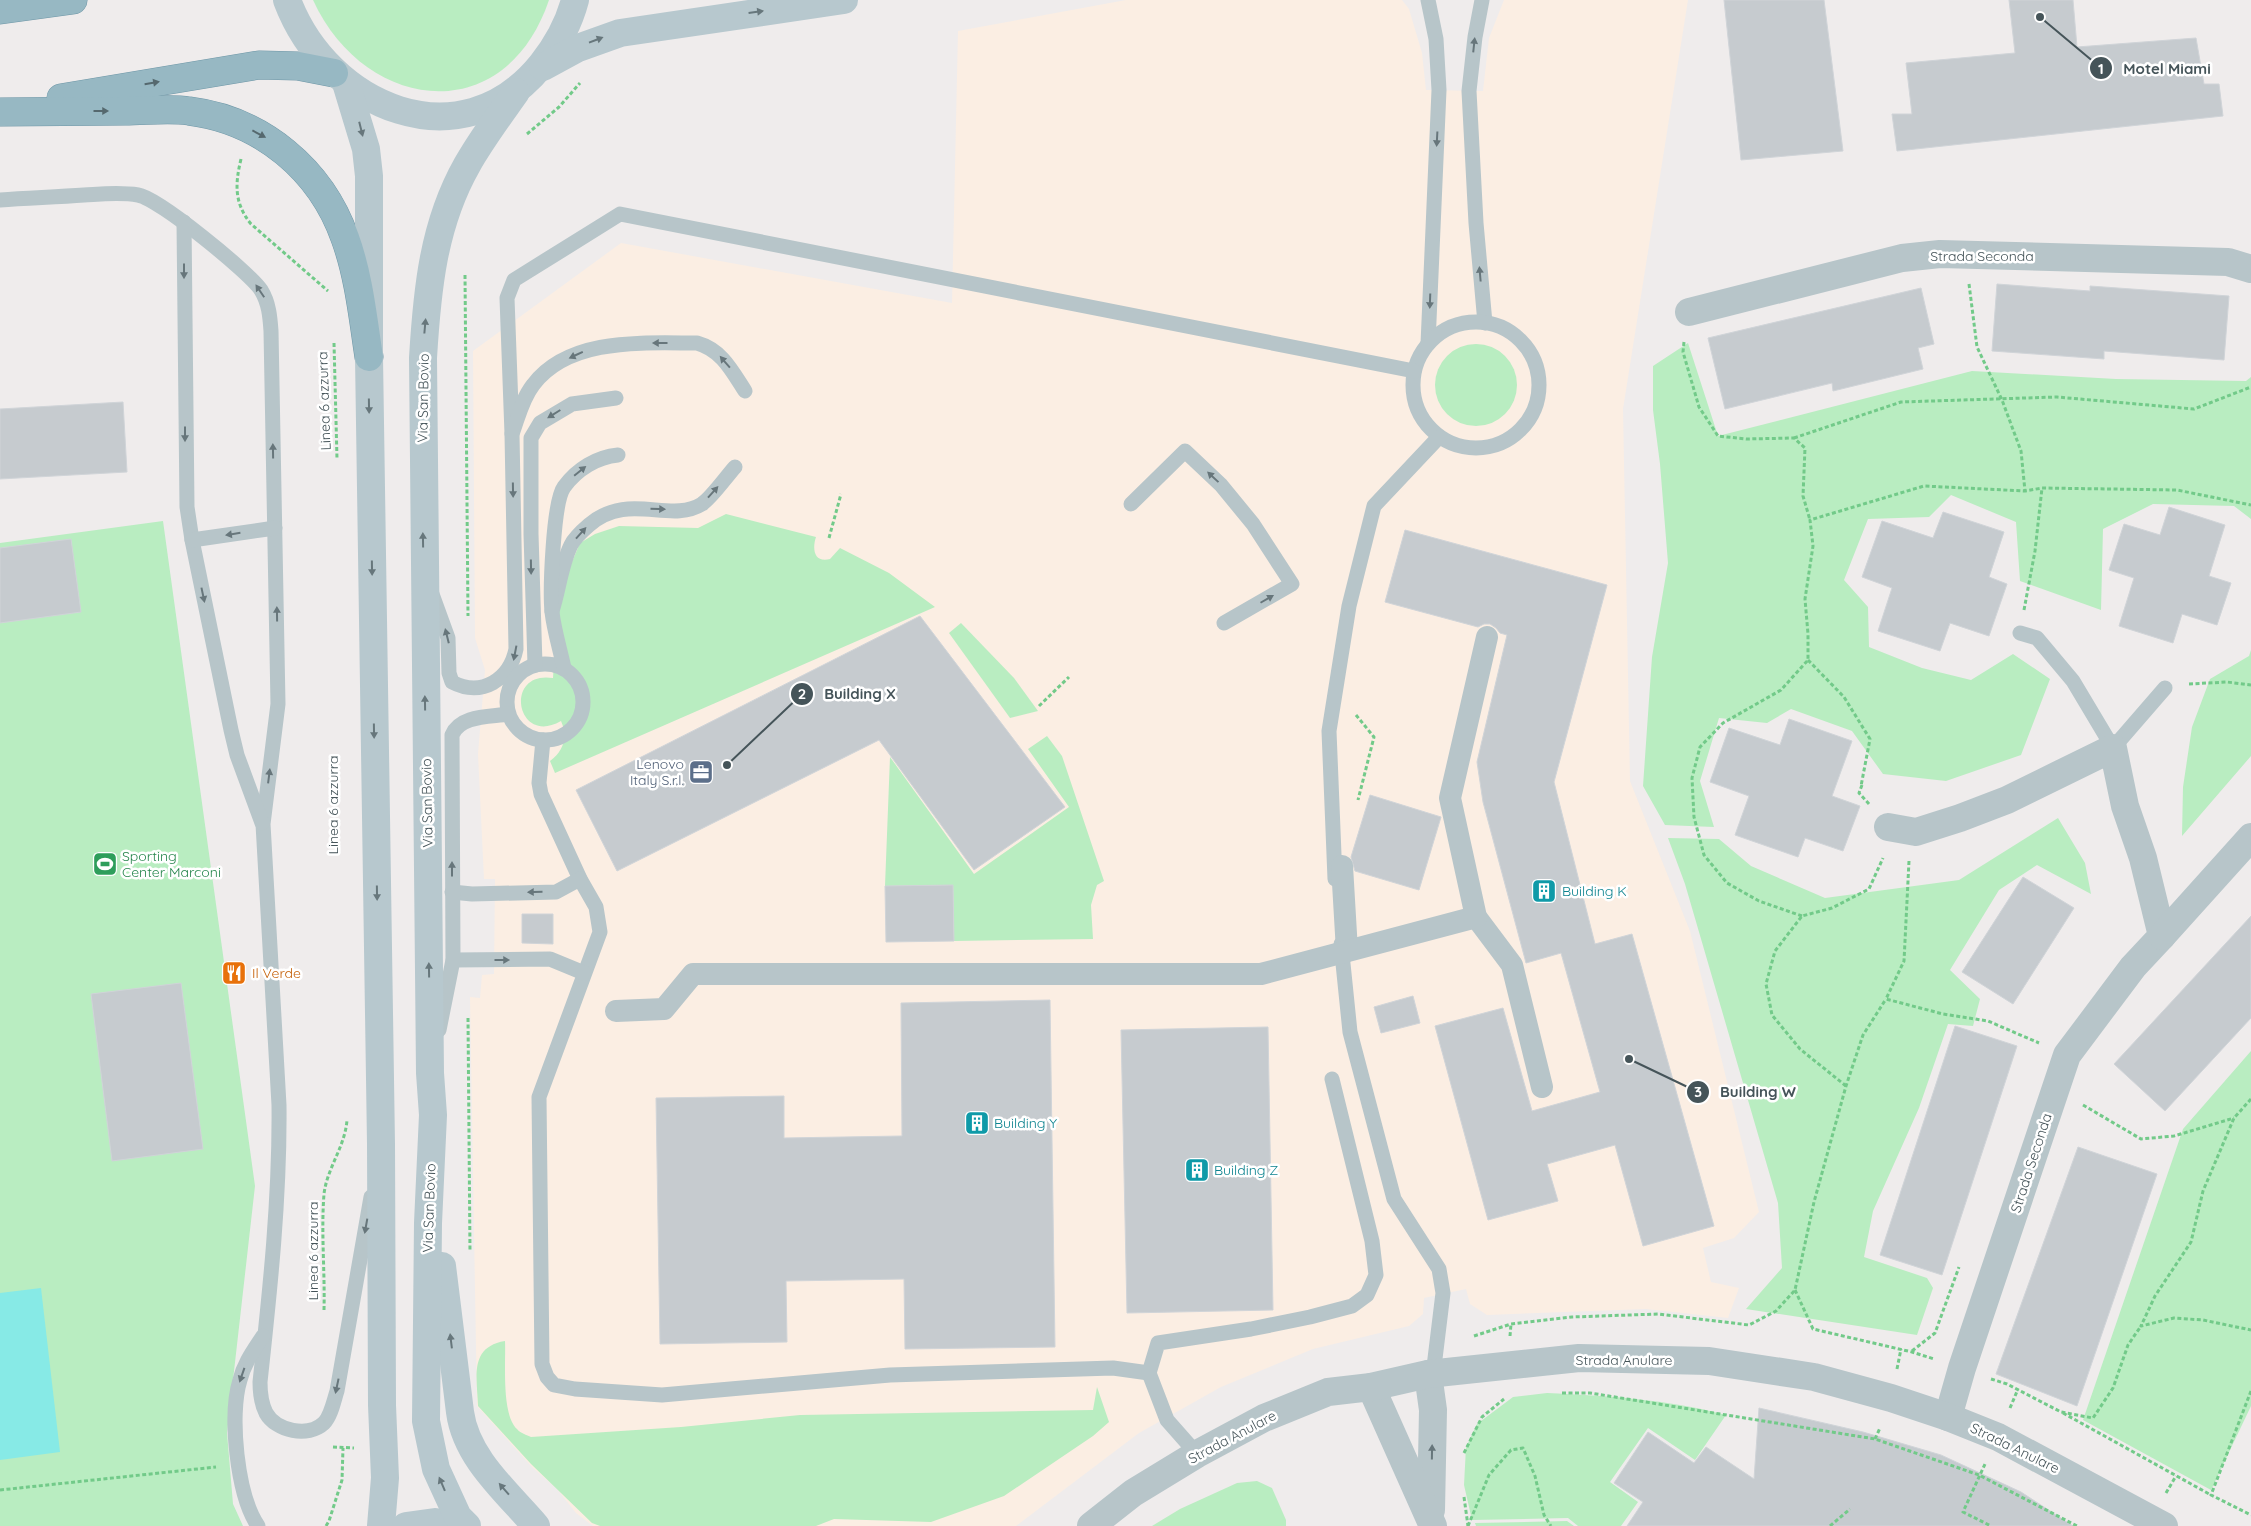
<svg xmlns="http://www.w3.org/2000/svg" width="2251" height="1526" viewBox="0 0 2251 1526" font-family="Quicksand,sans-serif">
  <rect width="100%" height="100%" fill="#efecec"/>
  <polygon fill="#fbeee3" points="1126,0 1402,0 1409,9 1422,53 1426,90 1483,91 1489,38 1504,0 1688,0 1623,409 1630,781 1690,931 1759,1212 1734,1238 1703,1248 1711,1282 1739,1288 1728,1318 1646,1309 1487,1315 1470,1304 1466,1289 1424,1298 1423,1314 1409,1326 1313,1349 1221,1387 1139,1433 1016,1526 593,1526 576,1513 557,1489 532,1467 477,1406 470,997 480,998 482,975 494,974 495,879 484,879 478,754 485,670 475,638 473,351 621,243 952,303 958,31"/>
  <g fill="#b9edc1">
    <path d="M313,0H549C505,130 365,113 313,0Z"/>
    <polygon points="1688,343 1718,436 1972,371 2116,379 2246,381 2251,377 2251,519 2234,506 2153,504 2103,529 2101,610 2020,581 2016,522 1951,495 1929,517 1868,519 1844,580 1868,607 1869,647 1922,668 1971,680 2013,654 2050,679 2021,755 1946,781 1883,774 1852,731 1791,709 1767,723 1719,718 1700,781 1714,827 1665,825 1643,786 1652,657 1668,563 1660,464 1653,410 1653,366"/>
    <circle cx="1476" cy="385" r="41"/>
    <path d="M726,514L816,537C812,549 814,563 830,559L840,548L889,573L935,607L555,773L550,761C564,751 568,736 561,721C516,747 503,670 553,678L557,613L565,578L580,543L595,534L619,526L698,528Z"/>
    <polygon points="163,521 255,1186 227,1433 233,1504 243,1526 0,1526 0,543"/>
    <polygon points="961,623 1014,678 1038,711 1010,718 949,633"/>
    <polygon points="2251,650 2251,756 2182,836 2183,787 2192,727 2210,679 2249,656"/>
    <polygon points="1047,736 1062,756 1104,881 1097,885 1091,905 1093,939 954,941 953,885 885,886 890,757 974,874 1069,807 1028,749"/>
    <polygon points="2058,818 2085,863 2091,894 2037,865 1999,890 1950,970 1980,999 1973,1026 1948,1024 1919,1108 1873,1211 1864,1257 1927,1278 1933,1288 1917,1335 1746,1309 1782,1268 1778,1203 1685,884 1668,838 1719,839 1751,866 1825,898 1959,880"/>
    <polygon points="2251,1051 2251,1406 2211,1490 2083,1420 2183,1129"/>
    <path d="M505,1341C506,1362 501,1414 517,1429C520,1433 527,1435 531,1437L681,1427L800,1415L1093,1410L1097,1387L1109,1422L1093,1436L1004,1496L931,1522L834,1519L816,1526H600L592,1523L531,1464L478,1406C477,1377 469,1347 505,1341Z"/>
    <path d="M1547,1393C1607,1396 1667,1399 1726,1415L1695,1460L1648,1428L1610,1482L1638,1502L1621,1526H1578L1568,1518L1472,1520L1464,1485L1466,1447L1477,1424L1513,1397Z"/>
    <polygon points="1257,1481 1272,1488 1286,1520 1286,1526 1152,1526 1180,1509 1237,1483"/>
    <polygon points="1567,1521 1574,1526 1476,1526 1475,1523"/>
  </g>
  <polygon fill="#87eae6" points="41,1288 60,1452 0,1460 0,1293"/>
  <g fill="#c6cbcf" stroke="#d0d4d8">
    <polygon points="1724,0 1824,0 1843,151 1741,160"/>
    <polygon points="2009,0 2073,0 2077,47 2196,38 2204,84 2219,84 2223,116 1897,151 1892,114 1912,114 1906,63 2015,53"/>
    <polygon points="1997,284 2090,291 2090,286 2229,296 2224,360 2104,351 2104,359 1992,351"/>
    <polygon points="1921,288 1934,344 1918,348 1923,369 1833,391 1832,383 1725,409 1708,338"/>
    <polygon points="123,402 127,472 0,479 0,409"/>
    <polygon points="2169,507 2225,525 2209,576 2231,583 2217,625 2182,614 2173,643 2119,626 2134,578 2109,570 2124,524 2160,535"/>
    <polygon points="1943,512 2004,532 1989,577 2007,584 1989,636 1950,623 1940,651 1878,631 1892,588 1862,577 1882,521 1933,538"/>
    <polygon points="1405,530 1607,585 1554,782 1595,944 1632,934 1714,1226 1643,1246 1615,1145 1547,1164 1558,1201 1488,1220 1435,1026 1503,1008 1532,1111 1600,1092 1561,953 1526,963 1483,802 1477,762 1507,635 1500,633 1496,628 1490,624 1484,624 1478,627 1385,602"/>
    <polygon points="71,539 81,612 0,623 0,548"/>
    <polygon points="920,616 1065,807 974,870 879,740 617,871 576,790"/>
    <polygon points="1789,719 1852,741 1832,796 1860,806 1843,851 1805,838 1798,857 1735,835 1749,796 1710,782 1729,728 1780,745"/>
    <polygon points="1370,795 1441,817 1419,890 1355,871 1351,857"/>
    <polygon points="2023,877 2074,908 2013,1004 1962,972"/>
    <polygon points="953,885 954,941 886,942 885,886"/>
    <polygon points="522,914 553,914 553,944 522,943"/>
    <polygon points="2251,916 2251,1018 2165,1111 2114,1064"/>
    <polygon points="181,983 203,1149 112,1161 91,994"/>
    <polygon points="1413,996 1420,1023 1381,1033 1374,1007"/>
    <polygon points="1050,1000 1055,1347 905,1349 904,1279 786,1281 787,1342 660,1344 656,1098 784,1096 784,1138 902,1136 901,1003"/>
    <polygon points="1955,1026 2017,1046 1942,1275 1880,1255"/>
    <polygon points="1268,1027 1273,1310 1127,1313 1121,1030"/>
    <polygon points="2078,1147 2157,1174 2077,1406 1996,1374"/>
    <polygon points="1759,1408 1863,1432 1941,1455 2021,1492 2073,1526 1627,1526 1643,1502 1614,1483 1648,1432 1694,1463 1706,1447 1754,1479"/>
  </g>
  <g fill="none" stroke-linecap="round" stroke-linejoin="round">
    <defs>
      <g id="trunk">
        <polyline points="0,10 73,0"/>
        <polyline points="61,98 259,65 298,66 334,73"/>
        <path d="M0,112C42,112 83,111 125,111C146,111 169,108 189,111C262,120 321,170 345,238C359,276 363,318 369,357"/>
      </g>
    </defs>
    <use href="#trunk" stroke="#6f97a7" stroke-width="29"/>
    <g stroke="#72ca89" stroke-width="3" stroke-dasharray="4 2.5" stroke-linecap="butt">
      <polyline points="527,134 559,107 580,83"/>
      <path d="M241,159C235,184 234,203 251,224L328,291"/>
      <polyline points="465,275 468,616"/>
      <polyline points="1969,284 1977,347 2002,400 2021,451 2025,491"/>
      <polyline points="1684,342 1683,352 1699,407 1718,436 1746,439 1794,438 1805,448 1803,496 1810,520"/>
      <polyline points="334,343 337,459"/>
      <polyline points="1794,438 1901,402 2057,397 2194,409 2251,387"/>
      <polyline points="829,538 841,494"/>
      <polyline points="2024,610 2035,551 2042,488"/>
      <polyline points="1808,660 1844,697 1870,739 1861,786"/>
      <polyline points="2189,684 2227,682 2251,685"/>
      <polyline points="1039,706 1069,677"/>
      <polyline points="1356,715 1374,737 1358,800"/>
      <polyline points="1862,785 1859,793 1869,804"/>
      <polyline points="1909,861 1904,961 1886,999 1943,1014 1988,1021 2039,1043"/>
      <polyline points="1802,916 1759,901 1727,883 1704,855 1694,817 1692,778 1700,747 1723,723 1781,690 1808,660 1808,634 1805,599 1813,546 1810,520 1924,486 2025,491 2042,488 2177,490 2251,505"/>
      <polyline points="468,1018 470,1252"/>
      <polyline points="1846,1086 1800,1049 1772,1015 1766,984 1775,951 1802,916 1832,908 1869,889 1883,858"/>
      <polyline points="2251,1099 2234,1118 2203,1191 2191,1242 2155,1296 2141,1326 2174,1318 2203,1320 2251,1330"/>
      <polyline points="2083,1105 2141,1139 2174,1136 2234,1118"/>
      <polyline points="1795,1290 1813,1329 1912,1352 1934,1359"/>
      <path d="M324,1310C325,1272 321,1232 324,1194C327,1168 345,1147 347,1120"/>
      <polyline points="1474,1336 1511,1324 1572,1317 1658,1314 1749,1325 1776,1311 1795,1290 1814,1202 1846,1086 1863,1035 1886,999"/>
      <polyline points="1510,1336 1511,1324"/>
      <polyline points="1912,1351 1935,1333 1959,1267"/>
      <polyline points="1897,1369 1901,1349"/>
      <polyline points="1991,1379 2007,1384 2061,1412 2093,1418 2113,1388 2128,1345 2141,1326"/>
      <polyline points="2251,1391 2211,1495 2251,1515"/>
      <polyline points="1562,1393 1590,1393 1875,1439 1979,1475 2077,1526"/>
      <polyline points="2010,1408 2018,1389"/>
      <polyline points="2063,1413 2211,1495"/>
      <polyline points="1875,1439 1880,1428"/>
      <polyline points="333,1447 354,1448"/>
      <polyline points="1464,1453 1482,1417 1504,1399"/>
      <polyline points="1985,1464 1963,1512 1991,1526"/>
      <polyline points="0,1490 216,1467"/>
      <polyline points="2166,1493 2176,1476"/>
      <polyline points="1464,1497 1468,1526"/>
      <polyline points="326,1526 329,1521 342,1480 343,1448"/>
      <polyline points="1468,1526 1489,1475 1511,1450 1523,1448 1535,1476 1544,1515 1551,1526"/>
      <polyline points="1830,1526 1850,1509"/>
    </g>
    <g stroke="#b7c5c9" stroke-width="15">
      <polyline points="1428,0 1436,39 1439,90 1428,344"/>
      <polyline points="1482,0 1475,37 1469,91 1476,223 1485,323"/>
      <path d="M0,200C28,198 56,197 84,195C102,194 120,192 138,195C158,198 249,272 261,290C269,303 270,317 271,331L278,704L263,824L279,1105C280,1197 270,1290 260,1382C260,1392 261,1403 266,1413C276,1431 308,1438 324,1423C331,1416 334,1400 337,1391L371,1197"/>
      <polyline points="184,222 187,507 192,540 231,730 237,755 262,823"/>
      <circle cx="1476" cy="385" r="63"/>
      <polyline points="512,434 507,298 514,280 620,214 1414,371"/>
      <polyline points="1131,504 1185,451 1221,485 1253,524 1292,584 1224,623"/>
      <polyline points="192,540 275,528"/>
      <path d="M432,594L448,638L449,673L452,682C482,698 510,679 516,649L512,434C518,418 522,399 533,385C569,337 645,343 697,343C722,350 732,371 745,391"/>
      <path d="M552,611C559,590 561,565 571,545C575,537 582,531 589,525C628,491 670,524 702,504C712,497 726,477 735,467"/>
      <polyline points="2020,633 2037,638 2073,681 2113,748 2165,688"/>
      <circle cx="545" cy="702" r="38"/>
      <polyline points="535,665 531,534 531,438 540,423 572,404 616,398"/>
      <path d="M564,668C560,649 554,630 552,612C550,591 553,502 564,487C577,469 597,457 618,455"/>
      <polyline points="543,740 539,783 541,794 580,879 596,907 600,932 539,1097 542,1364 547,1377 554,1385 575,1389 662,1395 890,1375 1113,1368 1149,1373"/>
      <polyline points="1335,879 1329,731 1349,606 1374,506 1439,437"/>
      <polyline points="452,892 472,894 556,892 580,879"/>
      <polyline points="1341,944 1350,1032 1394,1199 1439,1269 1443,1293 1433,1375"/>
      <polyline points="453,960 550,959 584,973"/>
      <path d="M439,1030L453,960L452,735C460,715 490,717 508,714"/>
      <polyline points="1197,1454 1167,1420 1149,1373 1158,1343 1251,1329 1310,1317 1352,1306 1367,1295 1376,1275 1372,1241 1332,1079"/>
      <path d="M258,1526C237,1495 229,1415 240,1380C244,1363 254,1350 263,1336"/>
    </g>
    <g stroke="#b7c5c9" stroke-width="22">
      <polyline points="1342,866 1347,951"/>
      <polyline points="1476,917 1512,965 1542,1087"/>
      <polyline points="616,1011 664,1009 693,974 1261,974 1476,917 1450,798 1487,637"/>
    </g>
    <g stroke="#b7c5c9" stroke-width="28">
      <polyline points="1689,312 1902,258 1940,254 2228,262 2251,269"/>
      <polyline points="1888,827 1916,832 1960,818 2007,800 2113,748 2125,806 2143,858 2162,936 2133,967 2067,1055 1962,1368 1948,1417"/>
      <polyline points="2162,936 2251,837"/>
      <polyline points="1428,1374 1433,1410 1431,1510"/>
      <polyline points="1371,1387 1433,1526"/>
      <polyline points="1091,1526 1133,1493 1197,1454 1264,1418 1328,1392 1371,1387 1428,1374 1579,1358 1709,1361 1814,1377 1891,1398 1948,1417 1998,1437 2164,1526"/>
    </g>
    <g stroke="#b7c8ce" stroke-width="28">
      <path d="M287,0C327,107 461,165 542,64C557,45 569,23 575,0"/>
      <polyline points="543,67 578,48 620,33 844,0"/>
      <polyline points="346,83 366,149 369,176 369,357 381,1144 382,1405 385,1478 381,1526"/>
      <path d="M442,1266L460,1412C466,1458 507,1492 536,1526"/>
      <polyline points="406,1526 435,1522 460,1526"/>
      <path d="M467,1526L458,1517L436,1469L426,1421L428,1223L433,1115L430,1073L423,358C427,291 433,225 467,165C481,140 499,116 516,92"/>
    </g>
    <use href="#trunk" stroke="#97b8c3" stroke-width="28"/>
  </g>
  <defs><path id="oneway-solid" d="M-6-.8H1V-3.2L6.5 0L1 3.2V.8H-6Z" transform="scale(1.25)"/></defs>
  <g fill="#67777c">
    <use href="#oneway-solid" transform="translate(756 12) rotate(-8)"/>
    <use href="#oneway-solid" transform="translate(596 40) rotate(-21)"/>
    <use href="#oneway-solid" transform="translate(361 129) rotate(76)"/>
    <use href="#oneway-solid" transform="translate(425 326) rotate(-85)"/>
    <use href="#oneway-solid" transform="translate(369 406) rotate(89)"/>
    <use href="#oneway-solid" transform="translate(423 540) rotate(-91)"/>
    <use href="#oneway-solid" transform="translate(372 568) rotate(89)"/>
    <use href="#oneway-solid" transform="translate(425 703) rotate(-91)"/>
    <use href="#oneway-solid" transform="translate(374 731) rotate(89)"/>
    <use href="#oneway-solid" transform="translate(377 893) rotate(89)"/>
    <use href="#oneway-solid" transform="translate(429 970) rotate(-91)"/>
    <use href="#oneway-solid" transform="translate(451 1341) rotate(-97)"/>
    <use href="#oneway-solid" transform="translate(442 1484) rotate(-113)"/>
    <use href="#oneway-solid" transform="translate(504 1489) rotate(-131)"/>
  </g>
  <g fill="#67767b">
    <use href="#oneway-solid" transform="translate(1474 45) rotate(-84)"/>
    <use href="#oneway-solid" transform="translate(1437 139) rotate(93)"/>
    <use href="#oneway-solid" transform="translate(184 271) rotate(90)"/>
    <use href="#oneway-solid" transform="translate(1480 274) rotate(-95)"/>
    <use href="#oneway-solid" transform="translate(260 291) rotate(-124)"/>
    <use href="#oneway-solid" transform="translate(1430 301) rotate(92)"/>
    <use href="#oneway-solid" transform="translate(660 343) rotate(180)"/>
    <use href="#oneway-solid" transform="translate(576 355) rotate(155)"/>
    <use href="#oneway-solid" transform="translate(725 362) rotate(-131)"/>
    <use href="#oneway-solid" transform="translate(554 414) rotate(148)"/>
    <use href="#oneway-solid" transform="translate(185 434) rotate(90)"/>
    <use href="#oneway-solid" transform="translate(273 451) rotate(-91)"/>
    <use href="#oneway-solid" transform="translate(580 471) rotate(-39)"/>
    <use href="#oneway-solid" transform="translate(1213 477) rotate(-137)"/>
    <use href="#oneway-solid" transform="translate(513 490) rotate(89)"/>
    <use href="#oneway-solid" transform="translate(713 492) rotate(-48)"/>
    <use href="#oneway-solid" transform="translate(658 509) rotate(2)"/>
    <use href="#oneway-solid" transform="translate(581 533) rotate(-48)"/>
    <use href="#oneway-solid" transform="translate(233 534) rotate(171)"/>
    <use href="#oneway-solid" transform="translate(531 567) rotate(89)"/>
    <use href="#oneway-solid" transform="translate(203 595) rotate(78)"/>
    <use href="#oneway-solid" transform="translate(1267 599) rotate(-30)"/>
    <use href="#oneway-solid" transform="translate(277 614) rotate(-91)"/>
    <use href="#oneway-solid" transform="translate(447 636) rotate(-104)"/>
    <use href="#oneway-solid" transform="translate(515 653) rotate(101)"/>
    <use href="#oneway-solid" transform="translate(269 776) rotate(-83)"/>
    <use href="#oneway-solid" transform="translate(452 869) rotate(-90)"/>
    <use href="#oneway-solid" transform="translate(535 892) rotate(179)"/>
    <use href="#oneway-solid" transform="translate(502 960)"/>
    <use href="#oneway-solid" transform="translate(366 1226) rotate(100)"/>
    <use href="#oneway-solid" transform="translate(242 1375) rotate(109)"/>
    <use href="#oneway-solid" transform="translate(337 1386) rotate(102)"/>
    <use href="#oneway-solid" transform="translate(1432 1452) rotate(-89)"/>
  </g>
  <g fill="#55686e">
    <use href="#oneway-solid" transform="translate(152 83) rotate(-10)"/>
    <use href="#oneway-solid" transform="translate(101 111)"/>
    <use href="#oneway-solid" transform="translate(259 134) rotate(28)"/>
  </g>
  <defs>
    <symbol id="office-square" viewBox="-11 -11 22 22"><rect x="-9" y="-9" width="18" height="18" rx="4" fill="#5c6f8a" stroke="#fff"/><path d="M-6-3h4V-5.5h4V-3h4V5H-6ZM-1-4.5V-3h2v-1.5ZM-6 0V1H6V0Z" fill="#fff"/></symbol>
    <symbol id="stadium-square" viewBox="-11 -11 22 22"><rect x="-9" y="-9" width="18" height="18" rx="4" fill="#2e9e5b" stroke="#fff"/><path d="M0-5a6.5 5 0 1 0 0 10a6.5 5 0 1 0 0-10ZM-3.5-1.8h7v3.6h-7Z" fill="#fff"/></symbol>
    <symbol id="building-square" viewBox="-11 -11 22 22"><rect x="-9" y="-9" width="18" height="18" rx="4" fill="#0f9aa8" stroke="#fff"/><path d="M-4-6H4V6H1V3H-1V6H-4ZM-2.5-4.3h1.7v1.8h-1.7ZM.8-4.3h1.7v1.8H.8ZM-2.5-1h1.7V.8h-1.7ZM.8-1h1.7V.8H.8Z" fill="#fff"/></symbol>
    <symbol id="restaurant-square" viewBox="-11 -11 22 22"><rect x="-9" y="-9" width="18" height="18" rx="4" fill="#e8710a" stroke="#fff"/><path d="M-5-6h1v4h1v-4h1v4h1v-4h1v5L-1.5 .5V6h-2V.5L-5-1ZM5-6V6H3V1.5H1.5Q1.5-4 5-6Z" fill="#fff"/></symbol>
  </defs>
  <g fill-rule="evenodd">
    <use href="#office-square" x="687" y="758" width="28" height="28"/>
    <use href="#stadium-square" x="91" y="850" width="28" height="28"/>
    <use href="#building-square" x="1530" y="877" width="28" height="28"/>
    <use href="#restaurant-square" x="220" y="959" width="28" height="28"/>
    <use href="#building-square" x="963" y="1109" width="28" height="28"/>
    <use href="#building-square" x="1183" y="1156" width="28" height="28"/>
  </g>
  <g text-anchor="middle" stroke-width="5" stroke-linejoin="round" paint-order="stroke">
    <g font-size="14" fill="#455459" stroke="#fff">
      <text x="1982" y="261">Strada Seconda</text>
      <text transform="translate(423 398) rotate(-89)" y="5">Via San Bovio</text>
      <text transform="translate(324 401) rotate(-92)" y="5">Linea 6 azzurra</text>
      <text transform="translate(427 803) rotate(-91)" y="5">Via San Bovio</text>
      <text transform="translate(333 805) rotate(-90)" y="5">Linea 6 azzurra</text>
      <text transform="translate(2031 1163) rotate(-72)" y="5">Strada Seconda</text>
      <text transform="translate(429 1208) rotate(-88)" y="5">Via San Bovio</text>
      <text transform="translate(313 1251) rotate(-90)" y="5">Linea 6 azzurra</text>
      <text x="1624" y="1365">Strada Anulare</text>
      <text transform="translate(1232 1437) rotate(-28)" y="5">Strada Anulare</text>
      <text transform="translate(2015 1448) rotate(26)" y="5">Strada Anulare</text>
    </g>
    <g font-size="14" fill="#4e5e75" stroke="#fff" text-anchor="end">
      <text x="684" y="769">Lenovo<tspan x="684" dy="16">Italy S.r.l.</tspan></text>
    </g>
    <g font-size="14" fill="#27864d" stroke="#fff" text-anchor="start">
      <text x="122" y="861">Sporting<tspan x="122" dy="16">Center Marconi</tspan></text>
    </g>
    <g font-size="14" fill="#0d838f" stroke="#fff" text-anchor="start">
      <text x="1562" y="896">Building K</text>
      <text x="994" y="1128">Building Y</text>
      <text x="1214" y="1175">Building Z</text>
    </g>
    <g font-size="14" fill="#c56008" stroke="#fff" text-anchor="start">
      <text x="252" y="978">Il Verde</text>
    </g>
  </g>
  <path fill="none" stroke="#455459" stroke-width="2" d="M2040 17L2101 68M727 765L802 694M1629 1059L1698 1092"/>
  <g fill="#455459" stroke="#fff" stroke-width="2">
    <circle cx="2040" cy="17" r="5"/>
    <circle cx="727" cy="765" r="5"/>
    <circle cx="1629" cy="1059" r="5"/>
    <circle cx="2101" cy="68" r="12"/>
    <circle cx="802" cy="694" r="12"/>
    <circle cx="1698" cy="1092" r="12"/>
  </g>
  <g font-size="15" text-anchor="middle" font-weight="bold" fill="#fff">
    <text x="2101" y="74">1</text>
    <text x="802" y="699">2</text>
    <text x="1698" y="1097">3</text>
  </g>
  <g font-size="15" text-anchor="middle" font-weight="bold" fill="#455459" stroke="#fff" stroke-width="5" stroke-linejoin="round" paint-order="stroke">
    <text x="2167" y="74">Motel Miami</text>
    <text x="860" y="699">Building X</text>
    <text x="1758" y="1097">Building W</text>
  </g>
</svg>
